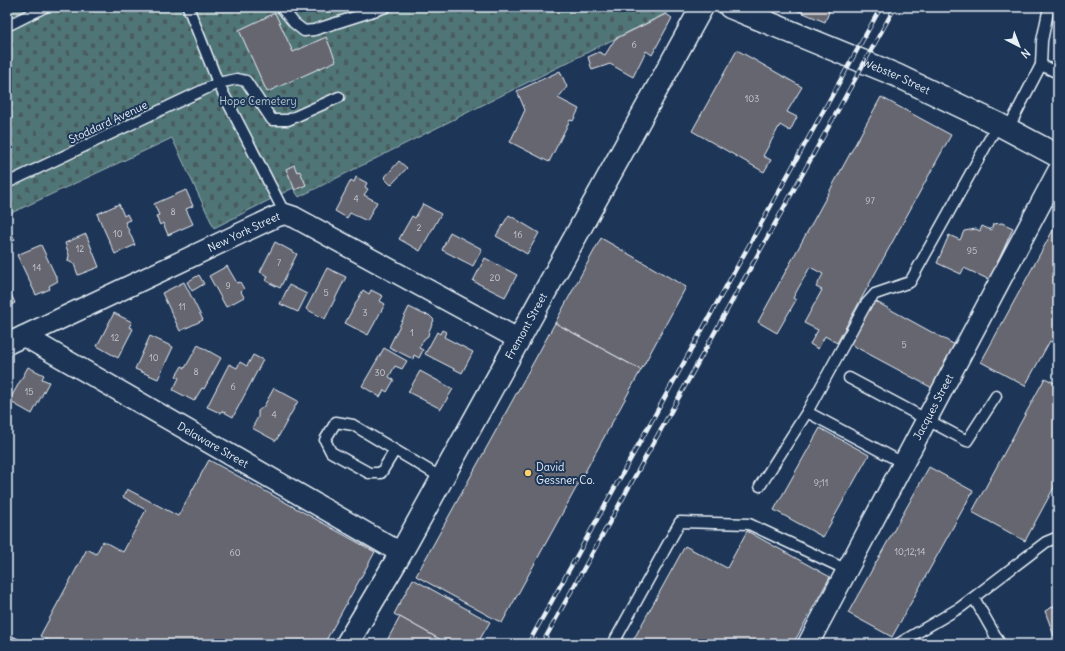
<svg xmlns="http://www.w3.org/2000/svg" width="1065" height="651" viewBox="0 0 1065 651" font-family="Delius,sans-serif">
  <defs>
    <pattern id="cemetery-stones" width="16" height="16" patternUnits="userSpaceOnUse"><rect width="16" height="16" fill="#4f7476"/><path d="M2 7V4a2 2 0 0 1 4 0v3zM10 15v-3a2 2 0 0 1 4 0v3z" fill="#4a5c5e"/></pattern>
  </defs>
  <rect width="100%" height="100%" fill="#1d3557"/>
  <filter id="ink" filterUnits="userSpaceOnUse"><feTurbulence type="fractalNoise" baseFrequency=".025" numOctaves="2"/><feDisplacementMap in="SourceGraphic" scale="8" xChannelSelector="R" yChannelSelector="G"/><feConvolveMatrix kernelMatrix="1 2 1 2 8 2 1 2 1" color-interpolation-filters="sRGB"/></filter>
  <g filter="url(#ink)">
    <polygon fill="url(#cemetery-stones)" stroke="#9cb2b7" points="7,7 664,7 672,10 299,197 293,188 214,228 172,138 7,215"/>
    <g fill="#666670" stroke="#e8f1f8">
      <polygon points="789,7 831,7 825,22"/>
      <polygon points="275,13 293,52 326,37 336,61 267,92 239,30"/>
      <polygon points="666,14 672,18 652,55 646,51 633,77 610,64 592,70 588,57 599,52 605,55 615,39"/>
      <polygon points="737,50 802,87 787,112 797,117 790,131 780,125 763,156 771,160 764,172 692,131"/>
      <polygon points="560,71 567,87 558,98 579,109 573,121 570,120 549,162 510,142 525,110 517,91"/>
      <polygon points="881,97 951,135 837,343 825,336 818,349 810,344 818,330 804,323 822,290 816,287 823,274 810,267 793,298 796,300 777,333 758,322"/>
      <polygon points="399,161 407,168 391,185 384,178"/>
      <polygon points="294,165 297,172 300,171 306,185 295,190 286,169"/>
      <polygon points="356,177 367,183 365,187 368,189 364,195 377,202 367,221 350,213 347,218 335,211 351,180 354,182"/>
      <polygon points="186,190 193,206 186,209 193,224 168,235 163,223 160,225 156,216 159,215 154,204"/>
      <polygon points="119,204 124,216 127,214 130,220 125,222 135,245 115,254 97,214"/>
      <polygon points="423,204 441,214 420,251 399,239 412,216 415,218"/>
      <polygon points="509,215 539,233 527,254 496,236"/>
      <polygon points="1058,221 1058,345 1050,341 1025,386 981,362"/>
      <polygon points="1002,223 1013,228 990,280 964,268 961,274 937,263 949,235 960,240 964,231 976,229 980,231 982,226 991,230 993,224"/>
      <polygon points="7,224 15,240 7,244"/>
      <polygon points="450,232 482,249 473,266 442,250"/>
      <polygon points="86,234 99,267 78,275 74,264 68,261 69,255 65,243"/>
      <polygon points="601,238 686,287 641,370 555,323"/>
      <polygon points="275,242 297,254 280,288 266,281 268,276 260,272"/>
      <polygon points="41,245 58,281 49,286 50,289 36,295 17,255"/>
      <polygon points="485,258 517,275 505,297 473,281"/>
      <polygon points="227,266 237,283 240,282 244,289 241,292 244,297 226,307 209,276"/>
      <polygon points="327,268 346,277 325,319 306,309"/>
      <polygon points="199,275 204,284 192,291 187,282"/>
      <polygon points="184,282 203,320 180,331 162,293"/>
      <polygon points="7,285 15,303 7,307"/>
      <polygon points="289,285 307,294 298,312 280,304"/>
      <polygon points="363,290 369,294 371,290 383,296 380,301 385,304 368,335 345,323"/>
      <polygon points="873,300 957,346 934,389 850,344"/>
      <polygon points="409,307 423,314 429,315 434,320 429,331 428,336 424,339 419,348 423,350 419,358 414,355 413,359 389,347"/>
      <polygon points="114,313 132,322 129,327 133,329 118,358 97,346"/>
      <polygon points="555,323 641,370 502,623 416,576"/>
      <polygon points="442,330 446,332 444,337 473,352 462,373 425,354 437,332 440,334"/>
      <polygon points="150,336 173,347 158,379 135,369"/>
      <polygon points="198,345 221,358 204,389 202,388 194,401 173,390 179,378 176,376 182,366 185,368"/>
      <polygon points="384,348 407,361 402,369 395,366 389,377 394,380 387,392 384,390 380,397 362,386"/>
      <polygon points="253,355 263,360 233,417 222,411 220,413 207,407 229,364 237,368 240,362 247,366"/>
      <polygon points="28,367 44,375 42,379 49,382 32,414 9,401"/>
      <polygon points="420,371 453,389 441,409 408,392"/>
      <polygon points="1045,378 1058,385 1058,480 1025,541 972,512"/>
      <polygon points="274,388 298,401 276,441 252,428 258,417 258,411 264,406"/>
      <polygon points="820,428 869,455 823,537 774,510"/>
      <polygon points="209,460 375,552 324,644 153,644 147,640 145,644 55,644 40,636 87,549 96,554 103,541 123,552 146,510 123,497 127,489 178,516"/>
      <polygon points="929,467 973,491 892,637 848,613"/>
      <polygon points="747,531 830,577 793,644 631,644 685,546 727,568"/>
      <polygon points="413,579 490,622 477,644 448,644 394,614"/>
      <polygon points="1058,604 1058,635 1054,636 1045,611"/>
      <polygon points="400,617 448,644 385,644"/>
    </g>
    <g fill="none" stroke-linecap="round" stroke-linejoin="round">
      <defs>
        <g id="service">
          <polyline points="188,7 218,83 285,214"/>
          <polyline points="281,7 294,23 304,31 314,30 386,7"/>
          <polyline points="7,26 45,7"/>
          <polyline points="1041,65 1042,41 1049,7"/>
          <polyline points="1008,129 1041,65 1058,73"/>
          <polyline points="7,183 218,83 237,79 246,81 272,120 288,120 339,97"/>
          <polyline points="849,378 967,441 996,396"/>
          <polyline points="395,450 381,473 369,473 331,452 325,440 336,422 353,425 442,478"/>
          <polyline points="903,463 807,412 866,304 875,294 910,282 998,124"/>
          <polyline points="760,486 807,412"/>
          <polyline points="974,598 1000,644"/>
          <polyline points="7,640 15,644"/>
          <polyline points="613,644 680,522 749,524 847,570"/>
          <polyline points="898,644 961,607 1046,542 1058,537"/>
        </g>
        <g id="minor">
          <path id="s1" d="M24,336L401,553"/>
          <path id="s2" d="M7,344L275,217L285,214L294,217L518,339"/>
          <path id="s3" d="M808,644L1058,171"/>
        </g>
        <g id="tertiary">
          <path id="s4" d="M347,644L401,553L702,7"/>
        </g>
        <g id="secondary">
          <path id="s5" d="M730,7L896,75L998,124L1058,156"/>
        </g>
      </defs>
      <use href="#service" stroke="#e8f1f8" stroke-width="13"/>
      <use href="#minor" stroke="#e8f1f8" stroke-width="23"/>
      <use href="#tertiary" stroke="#e8f1f8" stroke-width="25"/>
      <use href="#secondary" stroke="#e8f1f8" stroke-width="25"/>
      <use href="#service" stroke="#1d3557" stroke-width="10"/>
      <use href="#minor" stroke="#1d3557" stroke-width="20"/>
      <use href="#tertiary" stroke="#1d3557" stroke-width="22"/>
      <use href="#secondary" stroke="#1d3557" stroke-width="22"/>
      <defs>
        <g id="rail">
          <polyline points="528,644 881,7"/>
          <polyline points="542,644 895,7"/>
        </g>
      </defs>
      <use href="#rail" stroke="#e8f1f8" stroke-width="4.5"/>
      <use href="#rail" stroke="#1d3557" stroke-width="3" stroke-dasharray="9" stroke-linecap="butt"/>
    </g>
  </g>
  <circle fill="#ffd166" stroke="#1d3557" stroke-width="1.5" cx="528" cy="473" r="4"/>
  <g text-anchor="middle" stroke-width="4" stroke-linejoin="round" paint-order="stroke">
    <g font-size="9" fill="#c8ced6">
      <text x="634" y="48">6</text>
      <text x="752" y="102">103</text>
      <text x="356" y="202">4</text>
      <text x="870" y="204">97</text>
      <text x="173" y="215">8</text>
      <text x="419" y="231">2</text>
      <text x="118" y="237">10</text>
      <text x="518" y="238">16</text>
      <text x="80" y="252">12</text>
      <text x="972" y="254">95</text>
      <text x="279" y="266">7</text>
      <text x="37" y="271">14</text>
      <text x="495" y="281">20</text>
      <text x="228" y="289">9</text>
      <text x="326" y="296">5</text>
      <text x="182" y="310">11</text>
      <text x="365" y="316">3</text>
      <text x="412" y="336">1</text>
      <text x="115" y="341">12</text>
      <text x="904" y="348">5</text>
      <text x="154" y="361">10</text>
      <text x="196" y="375">8</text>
      <text x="380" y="376">30</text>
      <text x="233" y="390">6</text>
      <text x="29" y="395">15</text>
      <text x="274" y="418">4</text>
      <text x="821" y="486">9;11</text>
      <text x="910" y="555">10;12;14</text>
      <text x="235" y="556">60</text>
    </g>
    <g font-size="11" fill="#e8f1f8" stroke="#1d3557">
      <text dy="4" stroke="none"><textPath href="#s5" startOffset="180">Webster Street</textPath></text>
      <text transform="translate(108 122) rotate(-25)" y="4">Stoddard Avenue</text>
      <text dy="4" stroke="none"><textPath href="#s2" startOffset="262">New York Street</textPath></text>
      <text dy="4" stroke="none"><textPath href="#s4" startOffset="365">Fremont Street</textPath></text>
      <text dy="4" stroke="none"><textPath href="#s3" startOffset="268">Jacques Street</textPath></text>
      <text dy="4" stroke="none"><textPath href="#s1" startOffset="218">Delaware Street</textPath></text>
    </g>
    <g font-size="11" fill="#b2c5ca" stroke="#1d3557">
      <text x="258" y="105">Hope Cemetery</text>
    </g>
    <g font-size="11" fill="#e8f1f8" stroke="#1d3557" text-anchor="start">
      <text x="536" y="471">David<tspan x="536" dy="13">Gessner Co.</tspan></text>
    </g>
  </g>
  <rect width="1065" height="651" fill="none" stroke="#1d3557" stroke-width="24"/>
  <rect x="12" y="12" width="1041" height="627" fill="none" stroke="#e8f1f8" stroke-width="1.5" filter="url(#ink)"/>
  <g transform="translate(1019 46) rotate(138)" stroke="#1d3557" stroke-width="3" paint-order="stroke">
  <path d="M0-3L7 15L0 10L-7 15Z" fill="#e8f1f8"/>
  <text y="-6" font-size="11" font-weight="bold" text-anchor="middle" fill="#e8f1f8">N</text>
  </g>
</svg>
